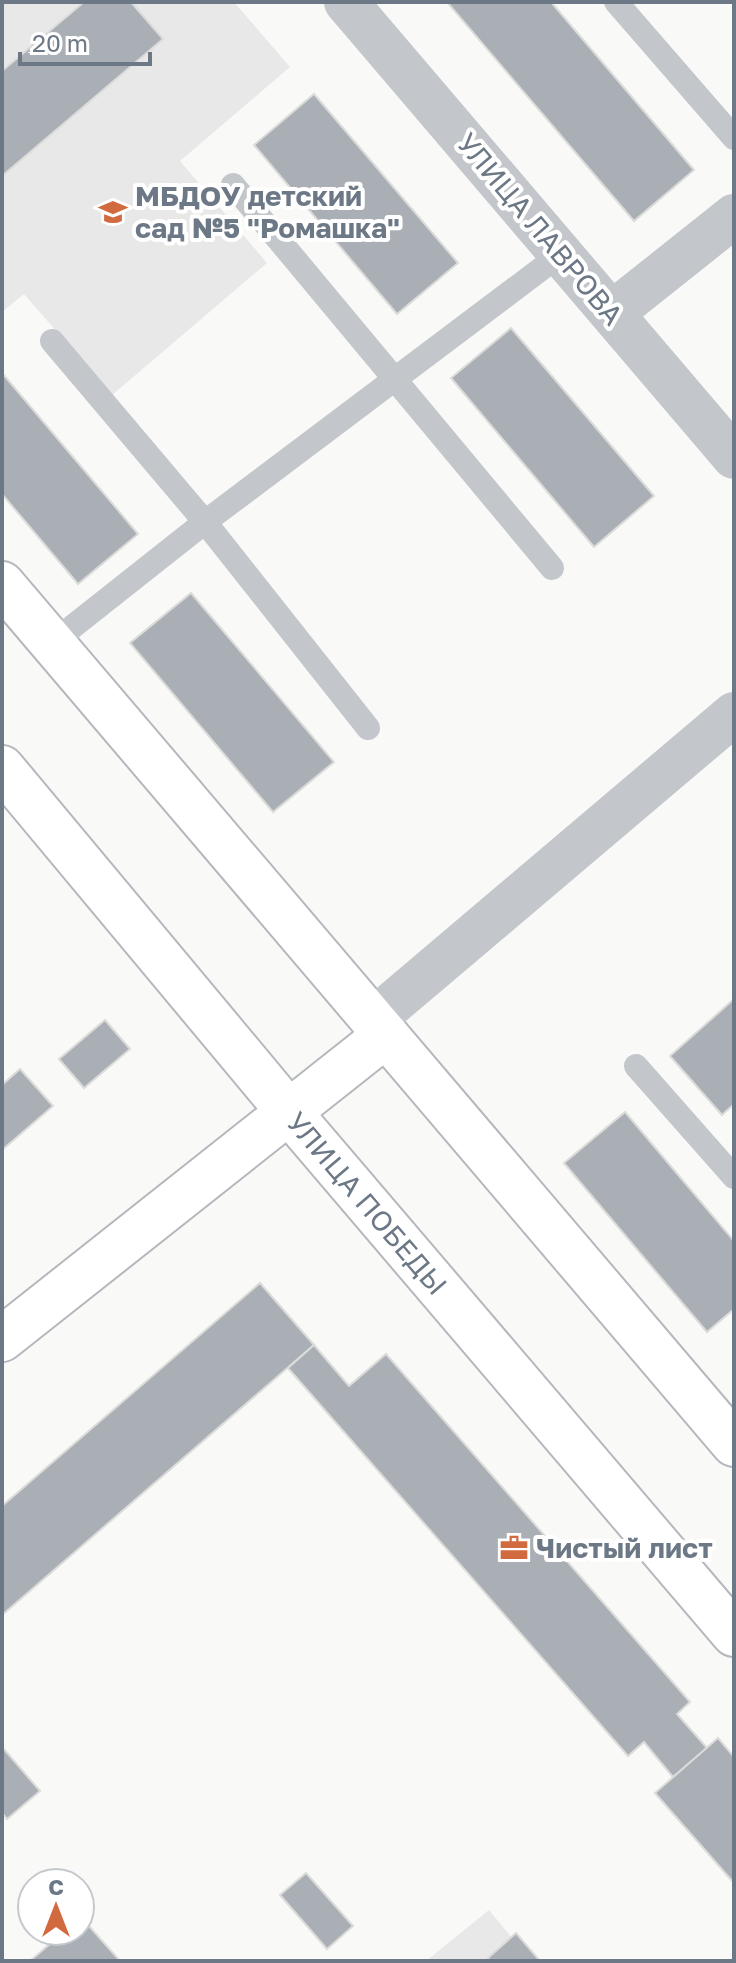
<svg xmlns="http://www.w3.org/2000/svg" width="736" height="1963" viewBox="0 0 736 1963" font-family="'Golos Text',sans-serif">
  <rect width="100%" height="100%" fill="#f9f9f7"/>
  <g fill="#e7e8e7">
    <polygon points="2,2 234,2 290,67 180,161 267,263 112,395 24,294 2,312"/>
    <polygon points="489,1910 531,1961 426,1961"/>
  </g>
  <g fill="#a9afb5" stroke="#dbdbda" stroke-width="2">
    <polygon points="84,2 131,2 163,39 2,176 2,71"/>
    <polygon points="447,2 551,2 694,170 634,221"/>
    <polygon points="314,94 458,263 397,314 254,145"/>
    <polygon points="511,328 654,496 594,547 451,378"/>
    <polygon points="2,373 138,534 78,584 2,494"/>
    <polygon points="191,593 334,762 273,812 130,643"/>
    <polygon points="734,999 734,1104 722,1115 670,1056"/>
    <polygon points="105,1020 130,1049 84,1088 59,1059"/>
    <polygon points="20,1069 53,1106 2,1150 2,1085"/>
    <polygon points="625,1112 734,1241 734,1309 707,1332 564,1163"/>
    <polygon points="260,1283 314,1345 2,1615 2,1506"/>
    <polygon points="314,1345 349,1386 386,1354 690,1702 677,1714 707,1748 673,1777 644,1742 628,1756 288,1368"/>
    <polygon points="718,1738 734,1757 734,1883 655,1793"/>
    <polygon points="2,1747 40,1791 7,1819 2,1813"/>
    <polygon points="306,1873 353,1926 327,1949 280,1895"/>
    <polygon points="81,1917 120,1961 30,1961 65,1931 80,1931"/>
    <polygon points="516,1933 540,1961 491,1961 488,1958"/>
  </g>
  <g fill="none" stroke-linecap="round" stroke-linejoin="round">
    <defs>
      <g id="secondary">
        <polyline points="2,584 734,1444"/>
        <path id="s1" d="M2,768L288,1111L734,1634"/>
        <polyline points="2,1339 386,1035"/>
      </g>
    </defs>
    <use href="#secondary" stroke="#b4b8bd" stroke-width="48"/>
    <g stroke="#c3c6ca" stroke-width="24">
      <polyline points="616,2 734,138"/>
      <polyline points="233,185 552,568"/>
      <polyline points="52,341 205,522 368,728"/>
      <polyline points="52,643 205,522 561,254"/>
      <polyline points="636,1066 734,1177"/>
    </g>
    <g stroke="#c3c6ca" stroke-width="44">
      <polyline points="346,2 734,457"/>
      <polyline points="612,313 734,216"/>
      <polyline points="373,1020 734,714"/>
    </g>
    <use href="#secondary" stroke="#fff" stroke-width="44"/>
  </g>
  <defs>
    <symbol id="school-bare" viewBox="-9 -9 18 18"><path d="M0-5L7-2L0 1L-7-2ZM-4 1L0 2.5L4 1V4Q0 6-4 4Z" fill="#d26a3f" stroke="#fff" stroke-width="2.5" paint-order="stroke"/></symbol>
    <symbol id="office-bare" viewBox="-9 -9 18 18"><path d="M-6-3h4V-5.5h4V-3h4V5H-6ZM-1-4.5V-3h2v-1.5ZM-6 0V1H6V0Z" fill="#d26a3f" stroke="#fff" stroke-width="2.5" paint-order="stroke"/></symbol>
  </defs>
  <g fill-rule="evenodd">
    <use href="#school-bare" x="93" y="192" width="40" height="40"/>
    <use href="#office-bare" x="494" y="1528" width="40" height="40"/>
  </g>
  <g text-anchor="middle" stroke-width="8" stroke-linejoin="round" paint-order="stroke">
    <g font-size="28" font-weight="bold" fill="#6c7885" stroke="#fff" text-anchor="start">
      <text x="135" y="206">МБДОУ детский<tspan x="135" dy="32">сад №5 "Ромашка"</tspan></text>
      <text x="536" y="1558">Чистый лист</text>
    </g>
    <g font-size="28" fill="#6c7885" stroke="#fff">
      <text transform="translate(540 229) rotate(50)" y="10">УЛИЦА ЛАВРОВА</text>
      <text dy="10" stroke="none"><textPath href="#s1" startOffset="568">УЛИЦА ПОБЕДЫ</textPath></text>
    </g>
  </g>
  <rect width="736" height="1963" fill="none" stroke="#6c7885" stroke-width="8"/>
  <g transform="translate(56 1907)"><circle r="38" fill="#ffffff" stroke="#c4c9ce" stroke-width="2"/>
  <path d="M0-6L14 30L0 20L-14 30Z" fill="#d26a3f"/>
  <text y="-12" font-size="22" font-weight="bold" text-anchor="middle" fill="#6c7885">С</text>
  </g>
  <path d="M20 52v12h130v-12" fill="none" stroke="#6c7885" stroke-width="4"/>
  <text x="32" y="52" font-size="24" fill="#6c7885" stroke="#ffffff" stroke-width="6" paint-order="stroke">20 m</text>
</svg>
